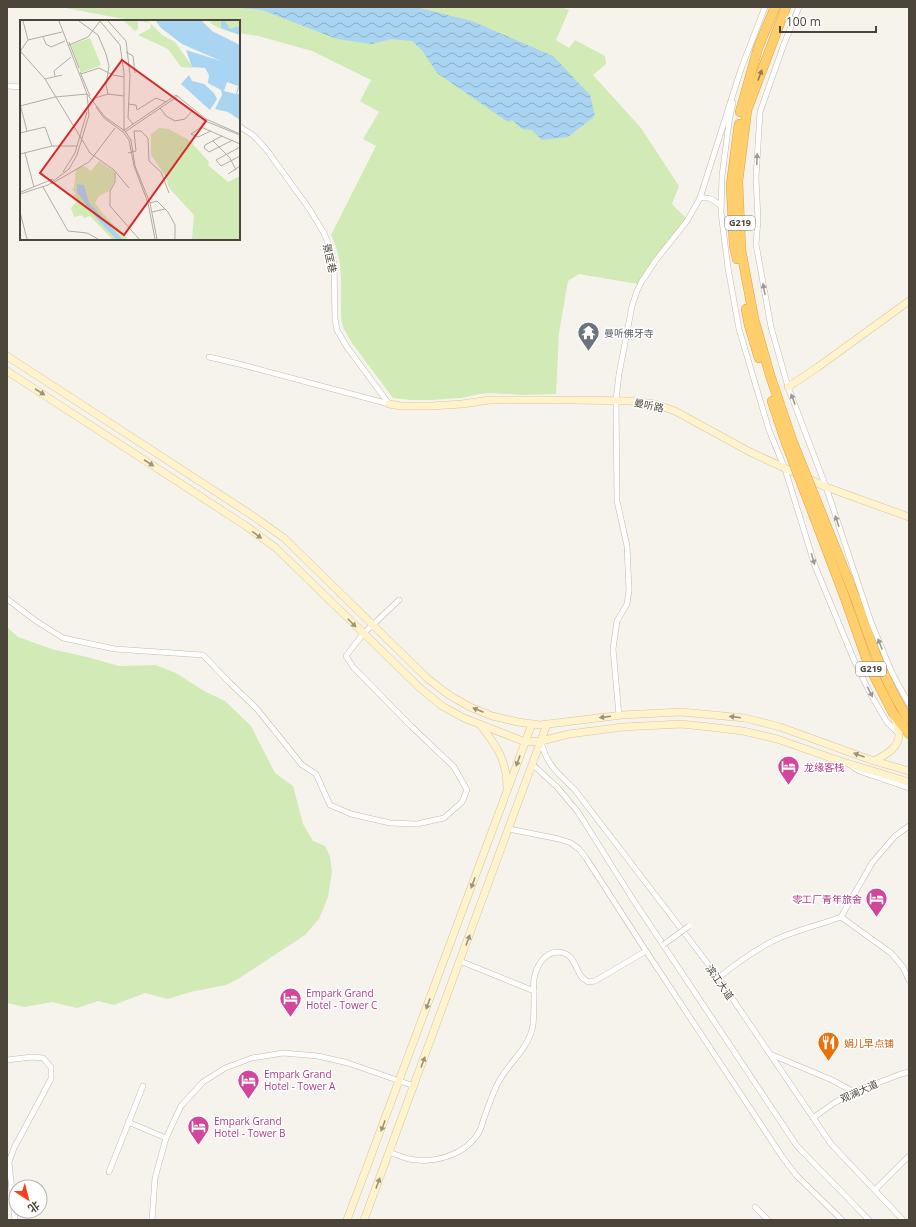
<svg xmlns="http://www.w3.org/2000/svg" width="916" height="1227" viewBox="0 0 916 1227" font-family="'Open Sans','Noto Sans SC',sans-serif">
  <defs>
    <pattern id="water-waves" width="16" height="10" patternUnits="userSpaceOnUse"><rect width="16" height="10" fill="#a9d4f2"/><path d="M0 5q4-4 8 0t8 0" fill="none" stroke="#8caec5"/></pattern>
  </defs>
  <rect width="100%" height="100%" fill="#f6f3ec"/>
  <g fill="#d2eab5">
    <polygon points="61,7 560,7 569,10 556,40 569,48 575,40 605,56 606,64 593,75 641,128 679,186 672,204 686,218 638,284 579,274 568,281 559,333 556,394 523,395 490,393 480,394 461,398 431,400 410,400 393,398 352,343 343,327 341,318 341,281 340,263 336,247 331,235 376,146 363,139 379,112 360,101 371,80 312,51 258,36 239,33 239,21 143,21 118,18"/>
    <polygon points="7,627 18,637 55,650 87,657 119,666 155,665 176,673 204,691 225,701 251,726 275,773 293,786 303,824 313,841 325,846 330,856 332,872 328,897 319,919 305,935 238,979 226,985 190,992 168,999 145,993 114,1005 98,1001 77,1008 52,1002 24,1007 7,1003"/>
  </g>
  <polygon fill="url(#water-waves)" points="232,7 415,7 472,21 553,56 590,95 595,116 568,137 542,140 532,130 522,129 512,120 508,122 437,73 422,50 412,41 391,39 372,44 337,39 262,10"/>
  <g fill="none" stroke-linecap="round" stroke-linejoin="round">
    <defs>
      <g id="street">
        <polyline points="799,7 784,44 760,112 756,178 758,220 756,244 771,327 788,387 826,487 871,622 892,673 909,704"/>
        <polyline points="7,86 21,87"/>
        <polyline points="733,103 729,122 722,176 721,212 728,268 739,329 769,430 785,469 815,566 854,660 871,695 887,722 899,734"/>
        <polyline points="239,126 254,136 266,149 308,207 324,233 330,248 334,264 335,318 337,330 347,347 389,404"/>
        <path d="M700,198C710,197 714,200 721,206"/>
        <polyline points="209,357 239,364 389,404"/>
        <polyline points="7,599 36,621 63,638 115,649 203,655 228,681 257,709 302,765 316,774 330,805 351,814 390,823 417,824 444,818 462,802 467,790 454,767 411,726 353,667 346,656 363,634 399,600"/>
        <polyline points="619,715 613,649 617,621 627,604 629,590 627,546 617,501 616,400 619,374 626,338 632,306 637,291 642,281 656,260 687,221 700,198 741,69 765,7"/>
        <path d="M541,741C546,765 559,774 575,790L715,973L831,1144L903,1220"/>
        <polyline points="533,765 557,787 578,812 632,898 797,1146 869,1220"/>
        <polyline points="852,766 859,771 909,788"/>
        <polyline points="509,829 559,839 571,843 579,849 586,858 646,951 783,1158 796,1175 842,1220"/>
        <polyline points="841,917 891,953 903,967 909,980"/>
        <polyline points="460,961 534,991"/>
        <path d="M718,978C734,965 751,953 769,943C791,931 817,926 841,917L872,863L895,836L909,826"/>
        <polyline points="770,1054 832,1080 854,1092"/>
        <polyline points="7,1060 32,1057 43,1058 51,1067 51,1079 14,1148 9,1162 15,1220"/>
        <polyline points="813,1118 834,1103 854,1092 901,1074 909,1072"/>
        <polyline points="128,1122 166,1138"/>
        <path d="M389,1152C396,1155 403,1157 409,1159C434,1164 466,1155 479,1132C481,1129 482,1125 483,1121C487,1110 491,1098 496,1087C506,1064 529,1050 533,1025C534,1015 534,1005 534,994C534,990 533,984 534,979C536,967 544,952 558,952C574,953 574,966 581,976C583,979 586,980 588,982L595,981L646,951"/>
        <polyline points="109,1172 143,1086"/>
        <polyline points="875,1190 909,1156"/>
        <polyline points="755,1207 768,1220"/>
        <polyline points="152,1220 155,1178 166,1138 181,1106 203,1082 225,1068 252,1058 283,1053 318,1056 348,1063 414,1086"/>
      </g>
      <g id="secondary">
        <polyline points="7,356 253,516 284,538 428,679 449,695 470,707 492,716 518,722 540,725 622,715 681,712 745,718 780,727 874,761 909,771"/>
        <polyline points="7,371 246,526 276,548 420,688 442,706 464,718 525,742 541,741 569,734 623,727 681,724 710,727 743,731 777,739 840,761 909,782"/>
        <polyline points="788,387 818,367 909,301"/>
        <polyline points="389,404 401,406 431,406 462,404 490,400 574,400 630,401 655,404 675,411 750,452 826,487 909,517"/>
        <path d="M481,726C497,746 507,761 507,788"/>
        <path d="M874,761C885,755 900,748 899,733C898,728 896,722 894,717"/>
        <polyline points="347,1220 532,724"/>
        <polyline points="364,1220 547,724"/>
      </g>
      <g id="highway">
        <polyline points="786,7 747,110 738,181 741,250 754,319 770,375 792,440"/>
        <polyline points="740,112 758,48 775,7"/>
        <polyline points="737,259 734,245 731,185 739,124"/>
        <polyline points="746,309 749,325 759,358"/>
        <polyline points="772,401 785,440"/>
        <path d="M855,597C870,640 884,682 909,720"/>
        <polyline points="845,598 869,666 893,713 909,734"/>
      </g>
    </defs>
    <use href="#street" stroke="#c2bbae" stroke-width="6"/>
    <use href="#secondary" stroke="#d6c79b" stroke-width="8"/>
    <use href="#highway" stroke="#e0a43c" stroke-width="10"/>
    <use href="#street" stroke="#fff" stroke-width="5"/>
    <use href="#secondary" stroke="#fff3cd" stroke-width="7"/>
    <use href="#highway" stroke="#ffcf6e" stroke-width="9"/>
    <defs>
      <polyline id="street-bridge" points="663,945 689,926"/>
      <g id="highway-bridge">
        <polyline points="785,440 845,598"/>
        <polyline points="792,440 855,597"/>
      </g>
    </defs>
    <use href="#street-bridge" stroke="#c2bbae" stroke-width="6" stroke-linecap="butt"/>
    <use href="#highway-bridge" stroke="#e0a43c" stroke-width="10" stroke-linecap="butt"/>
    <use href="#street-bridge" stroke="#fff" stroke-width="5"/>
    <use href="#highway-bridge" stroke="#ffcf6e" stroke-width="9"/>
  </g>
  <defs><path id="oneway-solid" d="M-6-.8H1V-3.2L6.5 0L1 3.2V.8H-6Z"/></defs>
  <use fill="#937c4e" href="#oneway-solid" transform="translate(760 75) rotate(-70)"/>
  <g fill="#9c9892">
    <use href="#oneway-solid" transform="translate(757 159) rotate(-87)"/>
    <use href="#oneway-solid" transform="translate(764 289) rotate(-100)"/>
    <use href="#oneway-solid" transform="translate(793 399) rotate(-111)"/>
    <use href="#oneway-solid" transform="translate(837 521) rotate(-109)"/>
    <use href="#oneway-solid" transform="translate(813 559) rotate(73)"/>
    <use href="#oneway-solid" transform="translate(880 644) rotate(-112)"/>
    <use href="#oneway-solid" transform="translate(870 692) rotate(63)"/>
  </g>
  <g fill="#9c937c">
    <use href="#oneway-solid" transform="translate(40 392) rotate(33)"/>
    <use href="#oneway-solid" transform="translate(149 463) rotate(33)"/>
    <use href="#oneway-solid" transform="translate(257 535) rotate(36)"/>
    <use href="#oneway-solid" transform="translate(352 623) rotate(45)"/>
    <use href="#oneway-solid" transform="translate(478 710) rotate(-157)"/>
    <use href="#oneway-solid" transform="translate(605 717) rotate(173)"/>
    <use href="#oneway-solid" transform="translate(735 717) rotate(-173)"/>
    <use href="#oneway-solid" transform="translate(859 755) rotate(-160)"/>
    <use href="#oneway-solid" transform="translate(518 761) rotate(110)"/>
    <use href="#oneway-solid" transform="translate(473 883) rotate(110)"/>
    <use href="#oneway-solid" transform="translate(468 940) rotate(-70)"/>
    <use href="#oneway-solid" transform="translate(428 1004) rotate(110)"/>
    <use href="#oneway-solid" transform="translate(423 1062) rotate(-70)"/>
    <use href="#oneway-solid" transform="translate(383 1126) rotate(111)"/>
    <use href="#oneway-solid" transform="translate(378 1183) rotate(-70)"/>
  </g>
  <defs>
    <symbol id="temple-pin" viewBox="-11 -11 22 30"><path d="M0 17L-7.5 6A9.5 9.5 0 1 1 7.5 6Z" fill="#6b7280" stroke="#fff"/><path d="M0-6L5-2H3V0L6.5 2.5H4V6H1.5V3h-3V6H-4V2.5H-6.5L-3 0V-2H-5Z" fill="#fff"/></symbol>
    <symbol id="hotel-pin" viewBox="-11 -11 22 30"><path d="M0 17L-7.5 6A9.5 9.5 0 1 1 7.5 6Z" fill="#d1479c" stroke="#fff"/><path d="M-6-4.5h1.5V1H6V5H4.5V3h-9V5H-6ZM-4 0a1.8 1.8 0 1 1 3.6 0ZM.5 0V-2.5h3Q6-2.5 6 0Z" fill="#fff"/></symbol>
    <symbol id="restaurant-pin" viewBox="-11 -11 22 30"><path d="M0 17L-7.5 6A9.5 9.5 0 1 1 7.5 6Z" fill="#e8710a" stroke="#fff"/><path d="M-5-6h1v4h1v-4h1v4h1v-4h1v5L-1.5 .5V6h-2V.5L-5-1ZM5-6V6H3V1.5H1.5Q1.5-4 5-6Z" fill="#fff"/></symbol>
  </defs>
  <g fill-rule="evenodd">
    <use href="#temple-pin" x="576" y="320" width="25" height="34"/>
    <use href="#hotel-pin" x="776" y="754" width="25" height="34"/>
    <use href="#hotel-pin" x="864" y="886" width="25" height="34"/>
    <use href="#hotel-pin" x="278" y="986" width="25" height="34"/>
    <use href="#restaurant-pin" x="816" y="1030" width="25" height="34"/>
    <use href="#hotel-pin" x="236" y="1068" width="25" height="34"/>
    <use href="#hotel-pin" x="186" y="1114" width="25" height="34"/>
  </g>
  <g text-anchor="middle" stroke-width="3" stroke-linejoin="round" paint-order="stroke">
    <g fill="#fff" stroke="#817c74" stroke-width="1">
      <rect x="725" y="216" width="30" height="14" rx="3"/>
      <rect x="856" y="662" width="30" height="14" rx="3"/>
    </g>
    <g font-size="9" font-weight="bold" fill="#4b4439">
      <text x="740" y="226">G219</text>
      <text x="871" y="672">G219</text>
    </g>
    <g font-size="10" fill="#4b4439" stroke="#fff">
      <text transform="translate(330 258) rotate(78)" y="4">景匡巷</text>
      <text transform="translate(649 405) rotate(11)" y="4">曼听路</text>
      <text transform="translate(720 982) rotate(55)" y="4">滨江大道</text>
      <text transform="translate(859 1091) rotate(-24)" y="4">观澜大道</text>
    </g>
    <g font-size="10" fill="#5b616d" stroke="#fff" text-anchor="start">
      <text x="604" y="337">曼听佛牙寺</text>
    </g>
    <g font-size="10" fill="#b23c85" stroke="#fff" text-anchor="start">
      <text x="804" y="771">龙缘客栈</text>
      <text x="862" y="903" text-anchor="end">零工厂青年旅舍</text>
      <text x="306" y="997">Empark Grand<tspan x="306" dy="12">Hotel - Tower C</tspan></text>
      <text x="264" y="1078">Empark Grand<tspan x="264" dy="12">Hotel - Tower A</tspan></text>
      <text x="214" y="1125">Empark Grand<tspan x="214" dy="12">Hotel - Tower B</tspan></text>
    </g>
    <g font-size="10" fill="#c56008" stroke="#fff" text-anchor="start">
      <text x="844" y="1047">娟儿早点铺</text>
    </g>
  </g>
  <g transform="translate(20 20)">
    <rect width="220" height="220" fill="#f6f3ec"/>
    <path d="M191,1H220V15L201,9L190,3ZM70,18L81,45L61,53L51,25ZM139,108L149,109L169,120L189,142L188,145L208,162L220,156V219H172L174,195L149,168L145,155L131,135V114ZM79,141L95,152L94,162L89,171L79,176L75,183L83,194L108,219H92L70,196L64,198L62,195L54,197L51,188L57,181L52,176L56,174L52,169L54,168L56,149L64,146L71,151Z" fill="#d2eab5"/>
    <path d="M104,1H128L142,15L155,22L173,48L161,47L148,29L118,15L131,8L130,3L118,1V9L115,11Z" fill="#d2eab5"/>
    <path d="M136,1H182L192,11L220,25V66L217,74H220V100L208,92L195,89L202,75L201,70L188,63L189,55L185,48L172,47L166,30L201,41L162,24L141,8ZM207,62L218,66L216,74L204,71ZM201,1H205L210,9L220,6V15L201,8ZM169,55L172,61L184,64L194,73L197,79L190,90L161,64ZM57,164L64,165L69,183L102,219H96L77,199L57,172Z" fill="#a9d4f2" fill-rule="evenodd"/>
    <path fill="none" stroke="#b2ada4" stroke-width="1" d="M59,1L78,15L86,34L89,46L86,65L88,74M80,1L100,25L104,53V110M88,1L106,21L110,55L108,98L113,104M23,17L26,24L31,27L45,21M8,20L42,12M49,22L59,48M49,25L68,17L80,1M1,32L25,59L70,133L94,150L109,168M106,32L113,36L115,53M0,39L1,30L8,20L3,1M60,52L70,76M61,54L79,48L93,55L104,57M35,56L34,51L51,37M25,59L42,55M73,81L75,78L88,74L104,76M0,84L7,111M108,84L116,85L117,90L136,78L146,82M0,86L35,77L67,74L85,97L105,111L111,120L115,146L130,183L137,219M76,87L84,98L103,112L109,120L114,146L128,183L135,219M140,88L146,96L155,101L165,99L173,90M186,99L181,107L171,114L178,117L191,111M185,101L220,115M181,107L220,124M103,111L156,75L186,99L220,114M105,112L158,76M0,113L25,107L32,126H57M202,116L185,125L184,128L189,132L213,120M193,121L210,138L216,150M220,127L196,140L201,146L220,136M5,133L14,167M108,133L116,131L114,111H121L128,118L129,141L141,152L149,173M0,134L32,126M43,152L55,133L67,92M95,153V162L90,171V186L119,219M208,154L220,146M31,164L69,142L95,108M23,167L48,211L67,213L78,219M1,172L33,159M0,174L28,165L49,149L57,135L69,95L67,74L39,1M130,183L137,181L148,192L155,205V219M0,192L7,219M132,192L145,189"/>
    <path fill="#d62828" fill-opacity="0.15" stroke="#d62828" stroke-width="2" d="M102,40L186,101L104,215L20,153Z"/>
    <rect width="220" height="220" fill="none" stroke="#4b4439" stroke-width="2"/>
  </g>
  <rect width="916" height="1227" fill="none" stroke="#4b4439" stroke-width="16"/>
  <g transform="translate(28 1199) rotate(144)"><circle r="19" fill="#ffffff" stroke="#b7b4b0"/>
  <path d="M0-3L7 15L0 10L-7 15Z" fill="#fc3f1d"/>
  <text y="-6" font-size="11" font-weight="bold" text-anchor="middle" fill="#4b4439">北</text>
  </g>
  <path d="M780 26v6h96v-6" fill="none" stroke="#4b4439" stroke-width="2"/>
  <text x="786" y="26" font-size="12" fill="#4b4439" stroke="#ffffff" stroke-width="3" paint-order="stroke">100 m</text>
</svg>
